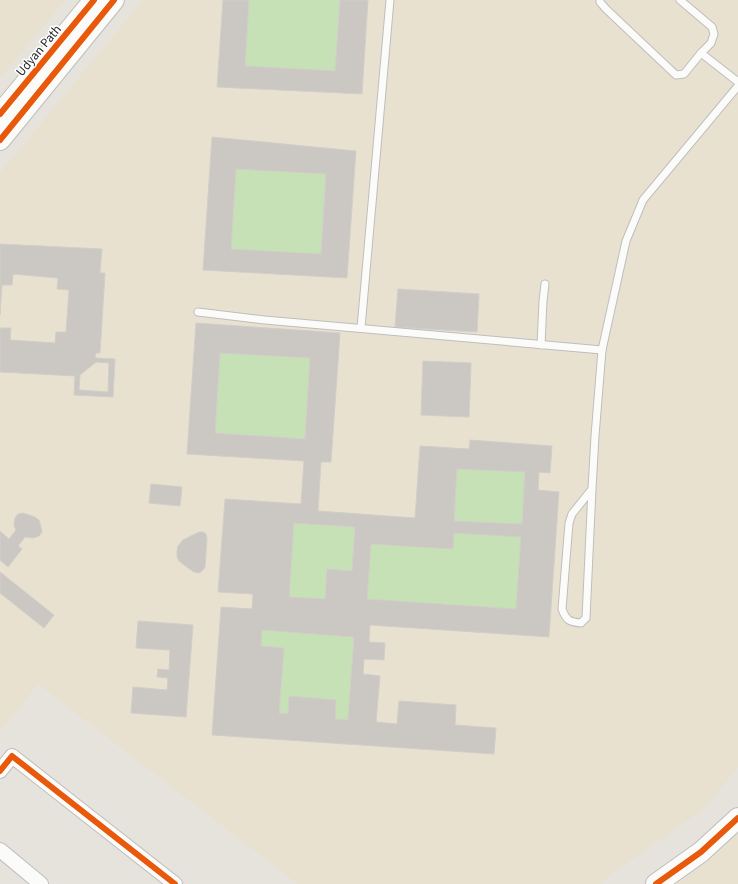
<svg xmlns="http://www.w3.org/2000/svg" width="738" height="884" viewBox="0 0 738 884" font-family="'Source Sans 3',sans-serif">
  <rect width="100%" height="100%" fill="#e6e2dc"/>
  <g fill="#e9e1d0">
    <polygon points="0,0 65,0 0,78"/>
    <polygon points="143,0 738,0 738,767 703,810 615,871 600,884 298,884 38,684 0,731 0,173"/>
    <polygon points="738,831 738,884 675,884 690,874"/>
  </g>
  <g fill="#c6e1b5">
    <polygon points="249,0 340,0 335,71 245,66"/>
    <polygon points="236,169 326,174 321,254 231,249"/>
    <polygon points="220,353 310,358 305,439 215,433"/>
    <polygon points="457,469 525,472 522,524 454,521"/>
    <polygon points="294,523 355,527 352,571 327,569 325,599 289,597"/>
    <polygon points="454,533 521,537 516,609 367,599 371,544 453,549"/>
    <polygon points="262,630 354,637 348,720 335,719 336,700 289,696 288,714 279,713 284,648 261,646"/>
  </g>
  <g fill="#cbc8c3" stroke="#d1cec9" fill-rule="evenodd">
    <polygon points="223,0 249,0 245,66 335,71 340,0 368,0 362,94 217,87"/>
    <path d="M212,137L356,151L347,278L203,270ZM236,169L326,174L321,254L231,249Z"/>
    <path d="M0,244L102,249L100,273H105L100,353H96L95,358L115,359L113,397L74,395L75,376L0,372V328H11L10,340L55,343L56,332H66L69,290L57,289L58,278L13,274L12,285H2L0,315ZM96,362L109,363L108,392L79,390L80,375Z"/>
    <polygon points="398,289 479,294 477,332 395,327"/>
    <path d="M196,323L340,333L331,462H321L318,511L415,518L420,446L469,449L470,440L552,446L550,473L539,472L538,490L559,492L549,637L370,625L369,642L385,643L384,660L364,659L363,674L380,676L376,722L397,724L399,701L456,705L455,725L496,728L494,754L212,735L221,607L252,609L253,594L218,592L225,499L301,504L304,461L187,454ZM220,353L310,358L305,439L215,433ZM457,469L525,472L522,524L454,521ZM294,523L355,527L352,571L327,569L325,599L289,597ZM454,533L521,537L516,609L367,599L371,544L453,549ZM262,630L354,637L348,720L335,719L336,700L289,696L288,714L279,713L284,648L261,646Z"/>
    <polygon points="423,361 471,363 469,417 421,415"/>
    <polygon points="151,484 182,487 180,506 149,503"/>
    <polygon points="23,513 35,517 39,520 41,527 42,532 39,536 33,538 25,537 18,546 22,549 8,567 0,560 0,531 9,539 16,530 14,525 15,518 18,514"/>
    <polygon points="199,532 203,532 206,534 207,538 205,567 202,571 199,573 194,572 188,568 179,561 177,557 177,551 178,546 183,540"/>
    <polygon points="0,572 54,615 44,628 0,593"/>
    <polygon points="138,621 193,625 186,717 131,713 133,687 167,690 168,678 157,677 158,669 169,670 170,650 136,648"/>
  </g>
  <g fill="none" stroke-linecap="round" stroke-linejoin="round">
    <defs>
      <g id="lane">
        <polyline points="600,0 600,2 606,9 676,75 684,74 701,53 711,43 714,34 712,27 680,0"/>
        <polyline points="701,53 738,82"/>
        <polyline points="198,312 265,320 602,350"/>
        <polyline points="361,328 390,0"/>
        <polyline points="541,345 543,301 545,284"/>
        <path d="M592,489L572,514L569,523L562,609C566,620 569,622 581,623L586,618L592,489L595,436L602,350L626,241L643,200L738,86"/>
      </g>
      <g id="street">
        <polyline points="0,771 12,756 175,884"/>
        <polyline points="0,850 41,884"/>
      </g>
      <g id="secondary">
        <polyline points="0,114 94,0"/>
        <polyline points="0,140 114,0"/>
        <polyline points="656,884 701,852 738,818"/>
      </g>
    </defs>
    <use href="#lane" stroke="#bfbebe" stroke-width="9"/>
    <use href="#street" stroke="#bfbebe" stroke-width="16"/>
    <use href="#secondary" stroke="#bfbebe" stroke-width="22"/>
    <use href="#lane" stroke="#fbfbfa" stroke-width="7"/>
    <use href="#street" stroke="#fbfbfa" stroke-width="14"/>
    <use href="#secondary" stroke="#fbfbfa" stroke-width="20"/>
    <defs>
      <g id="cycleway">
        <polyline points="0,114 94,0"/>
        <polyline points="0,140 114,0"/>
        <polyline points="0,771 12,756 175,884"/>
        <polyline points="656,884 701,852 738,818"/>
      </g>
    </defs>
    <use href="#cycleway" stroke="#fff" stroke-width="8"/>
    <use href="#cycleway" stroke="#e8590c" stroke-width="6"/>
  </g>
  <g text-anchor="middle" stroke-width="3" stroke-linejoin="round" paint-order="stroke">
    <g font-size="13" fill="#272727" stroke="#fff">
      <text transform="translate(38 50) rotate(-50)" y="5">Udyan Path</text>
    </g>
  </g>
</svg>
